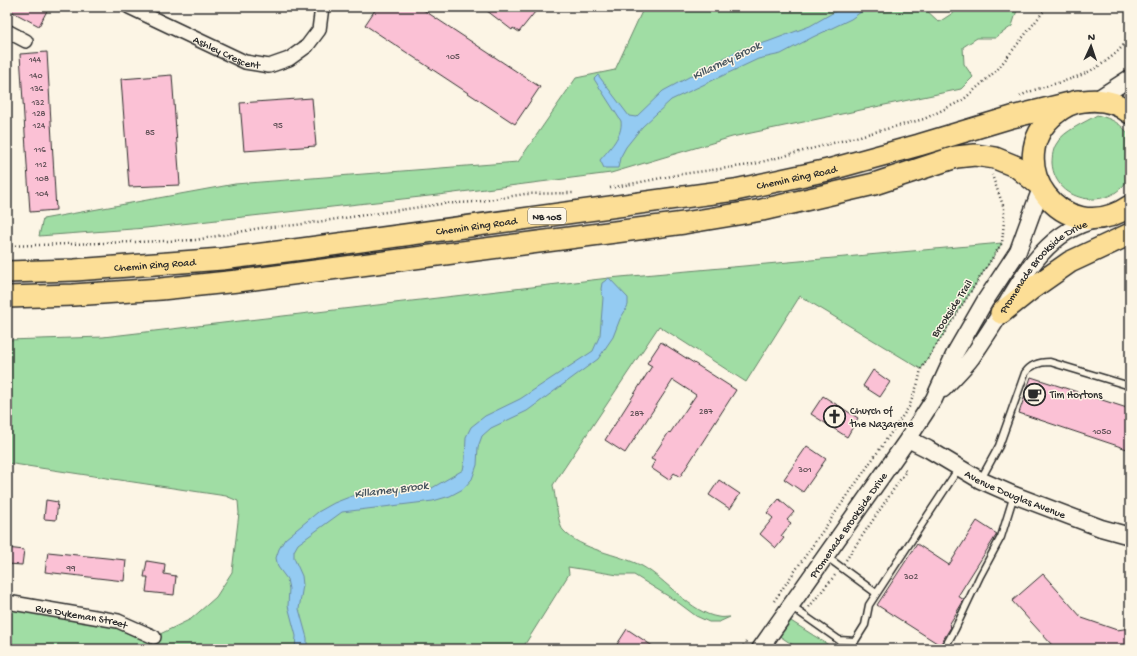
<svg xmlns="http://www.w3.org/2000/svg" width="1137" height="656" viewBox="0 0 1137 656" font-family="'Gochi Hand',sans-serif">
  <rect width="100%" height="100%" fill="#fcf5e5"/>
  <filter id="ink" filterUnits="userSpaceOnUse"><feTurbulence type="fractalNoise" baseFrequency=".025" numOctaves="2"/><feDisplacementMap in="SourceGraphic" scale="8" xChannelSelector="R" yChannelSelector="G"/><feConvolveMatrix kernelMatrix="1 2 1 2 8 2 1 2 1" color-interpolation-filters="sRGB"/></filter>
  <g filter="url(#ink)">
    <g fill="#a0dda4" stroke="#668468">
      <polygon points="644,7 923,7 939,22 962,7 1018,7 1012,26 995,38 977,38 963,47 964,64 973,77 961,89 732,137 611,173 438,195 146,228 39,236 43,219 235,184 518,162 576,78 615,70"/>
      <path d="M1097,115C1112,119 1123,124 1130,137V175C1114,212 1055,205 1052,163C1052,157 1053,148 1057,143C1063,131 1086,122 1097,115Z"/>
      <path d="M1002,243L921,369L800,296L746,382L659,326L553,485C555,493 558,525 563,530C580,550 619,554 642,566C666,579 691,613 718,617C722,618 726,617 730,617L719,622H709L696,616L676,601L634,575H618L568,567L569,574L522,649H7V632L11,603L75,613L154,637L191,619L216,597L232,572L239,513L238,501L226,496L7,463V340L103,337L609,278Z"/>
      <polygon points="783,616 835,649 799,649 772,631"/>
    </g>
    <g fill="#94cbf2" stroke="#6a8ba2">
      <path d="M843,7H868L851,19L813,37L781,54L758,59L671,100L642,127L626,147L620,158L618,168H604L600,160C609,149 623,136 621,121L594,79L598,75L629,116L636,117L663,91L739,50L767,42L810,26Z"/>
      <polygon points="609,278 628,298 628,305 625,311 620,319 613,337 598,359 527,411 491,428 482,436 478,447 477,465 472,479 463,489 450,496 433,501 342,512 298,544 294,551 294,558 302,576 303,585 299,609 307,638 307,649 295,649 296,636 288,606 289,589 287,579 278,567 276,558 279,549 285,539 318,512 334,503 352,496 432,488 463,470 465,460 466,437 471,427 485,416 520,399 593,351 600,335 603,298 601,289 602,283"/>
    </g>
    <g fill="#fbc1d5" stroke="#2b2b2b">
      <polygon points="7,7 49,7 39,26 7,9"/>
      <polygon points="377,7 419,7 540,87 515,124 365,25"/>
      <polygon points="482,7 539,7 519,32 513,28 512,30"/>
      <polygon points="47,52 56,210 30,212 20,54"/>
      <polygon points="172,75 180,185 129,187 121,79"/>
      <polygon points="312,98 316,146 244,151 240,103"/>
      <polygon points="661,342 736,390 680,477 674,473 669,480 651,468 655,461 651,459 669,432 670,433 696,395 673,380 625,453 605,440 652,366 647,363"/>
      <polygon points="873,370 890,382 880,397 863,386"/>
      <polygon points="1031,377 1130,409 1130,450 1019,413"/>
      <polygon points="823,396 858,418 847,437 811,414"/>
      <polygon points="807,446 826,459 803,492 784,479"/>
      <polygon points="719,480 740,494 730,509 709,495"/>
      <polygon points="779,499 794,512 787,520 791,523 781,536 784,538 776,548 760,534 773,518 767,513"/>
      <polygon points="46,500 58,502 56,520 44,519"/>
      <polygon points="977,521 997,534 958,596 964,600 949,625 951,627 940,645 877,605 917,544 949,565"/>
      <polygon points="7,548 24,550 22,565 7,564"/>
      <polygon points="48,552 126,560 124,581 45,572"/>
      <polygon points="147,561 165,564 164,574 176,576 174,595 146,592 148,577 144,577"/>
      <polygon points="1043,574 1082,618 1117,630 1130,628 1130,649 1053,649 1052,645 1012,601"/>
      <polygon points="627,629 657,649 614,649"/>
    </g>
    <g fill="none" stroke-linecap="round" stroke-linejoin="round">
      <defs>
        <g id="service">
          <path d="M981,479L999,446L1025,373C1031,364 1040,362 1050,362L1130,386"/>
          <polyline points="827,557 876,593"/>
          <polyline points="792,607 839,640 855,641 865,625 869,605 959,468"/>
          <polyline points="944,649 955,629 980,576 1001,537 1014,495"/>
        </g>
        <g id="minor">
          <path id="s1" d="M129,7L245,62L269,66L289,59L307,46L319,30L322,7"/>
          <polyline points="7,31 26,41"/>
          <path id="s2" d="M7,602L118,621L154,637"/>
        </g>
        <g id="tertiary">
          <polyline points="1096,100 1130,78"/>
          <path id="s3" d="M943,389C953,378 964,368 972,357C983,341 994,324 1004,308C1026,271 1050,230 1096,220"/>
          <path id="s4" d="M908,439L928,449L980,480L1014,495L1101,528L1130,536"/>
          <path id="s5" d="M760,649L908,439L934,399L955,353L985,301L1018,251L1041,188"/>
        </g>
        <g id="trunk">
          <path d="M1130,113C1117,102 1100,99 1084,101C1073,102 1063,107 1055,114C999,160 1061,252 1130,206"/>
          <path id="s6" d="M7,272L75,270L222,259L302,249L735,190L828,170L919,145L1012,117L1078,101"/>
          <polyline points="7,297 73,295 161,289 238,281 684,223 762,210 874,184 956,157 975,155 995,158 1017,167 1038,184"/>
          <polyline points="1001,313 1030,290 1070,262 1130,234"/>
        </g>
      </defs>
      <use href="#service" stroke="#2b2b2b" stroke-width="9"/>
      <use href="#minor" stroke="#2b2b2b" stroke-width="16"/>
      <use href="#tertiary" stroke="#2b2b2b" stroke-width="19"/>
      <use href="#trunk" stroke="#2b2b2b" stroke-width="24"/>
      <g stroke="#2b2b2b" stroke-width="2.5" stroke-dasharray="1 3" stroke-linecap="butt">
        <polyline points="553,7 555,8"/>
        <path d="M1020,96C1038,87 1058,84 1076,77C1098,69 1116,56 1130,37"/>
        <polyline points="610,188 682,174 750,165 924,119 963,100 997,70 1047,7"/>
        <polyline points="7,246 196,240 260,228 296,225 441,204 475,202 525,194 573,193"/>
        <polyline points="846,560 906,471 904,470"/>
        <polyline points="774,601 909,407 918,383 921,369 1002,243 1004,221 1004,208 992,175"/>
        <polyline points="809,607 836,574"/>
        <polyline points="741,649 746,642"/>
      </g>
      <use href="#service" stroke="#fcf5e5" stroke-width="6"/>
      <use href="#minor" stroke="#fcf5e5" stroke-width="13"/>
      <use href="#tertiary" stroke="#fcf5e5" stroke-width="16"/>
      <use href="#trunk" stroke="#fcde96" stroke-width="21"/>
    </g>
  </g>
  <defs>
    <symbol id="cafe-ring" viewBox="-11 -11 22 22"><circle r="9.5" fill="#fcf5e5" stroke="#2b2b2b" stroke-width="1.5"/><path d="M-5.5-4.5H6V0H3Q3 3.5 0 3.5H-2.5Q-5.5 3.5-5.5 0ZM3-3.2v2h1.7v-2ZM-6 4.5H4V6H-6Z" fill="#2b2b2b"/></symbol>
    <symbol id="church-ring" viewBox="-11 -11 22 22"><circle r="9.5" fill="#fcf5e5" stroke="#2b2b2b" stroke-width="1.5"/><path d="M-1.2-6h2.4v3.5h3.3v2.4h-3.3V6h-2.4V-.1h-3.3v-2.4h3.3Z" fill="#2b2b2b"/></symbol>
  </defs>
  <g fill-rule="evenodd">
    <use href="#cafe-ring" x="1022" y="382" width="25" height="25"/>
    <use href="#church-ring" x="822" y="404" width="25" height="25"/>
  </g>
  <g text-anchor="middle" stroke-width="3" stroke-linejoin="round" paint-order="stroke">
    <g font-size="9" fill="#5f5056">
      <text x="453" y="59">105</text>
      <text x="35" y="62">144</text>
      <text x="36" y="78">140</text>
      <text x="37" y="91">136</text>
      <text x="38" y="105">132</text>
      <text x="39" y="116">128</text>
      <text x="39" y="128">124</text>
      <text x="278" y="128">95</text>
      <text x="150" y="135">85</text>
      <text x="40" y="152">116</text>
      <text x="41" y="167">112</text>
      <text x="42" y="181">108</text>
      <text x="42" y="196">104</text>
      <text x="706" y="414">287</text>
      <text x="637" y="416">287</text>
      <text x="1102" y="434">1050</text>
      <text x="805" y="472">301</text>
      <text x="71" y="571">99</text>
      <text x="911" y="579">302</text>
    </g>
    <rect fill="#fcf5e5" stroke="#6a6863" stroke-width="1" x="528" y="208" width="38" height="16" rx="3"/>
    <g font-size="10" font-weight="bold" fill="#2b2b2b">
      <text x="547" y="220">NB 105</text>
    </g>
    <g font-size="11" fill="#2b2b2b" stroke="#fcf5e5">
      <text dy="4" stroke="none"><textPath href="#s1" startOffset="108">Ashley Crescent</textPath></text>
      <text dy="4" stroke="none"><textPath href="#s6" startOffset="796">Chemin Ring Road</textPath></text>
      <text dy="4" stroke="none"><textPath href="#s6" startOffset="472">Chemin Ring Road</textPath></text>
      <text dy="4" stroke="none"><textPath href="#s6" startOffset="148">Chemin Ring Road</textPath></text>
      <text dy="4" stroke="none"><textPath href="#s3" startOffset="160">Promenade Brookside Drive</textPath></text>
      <text transform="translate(951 308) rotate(-57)" y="4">Brookside Trail</text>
      <text dy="4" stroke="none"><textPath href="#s4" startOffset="121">Avenue Douglas Avenue</textPath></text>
      <text dy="4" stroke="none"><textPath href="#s5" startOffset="152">Promenade Brookside Drive</textPath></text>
      <text dy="4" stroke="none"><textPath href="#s2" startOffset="76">Rue Dykeman Street</textPath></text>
    </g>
    <g font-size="11" fill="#2b2b2b" stroke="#fcf5e5" text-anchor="start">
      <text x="1050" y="398">Tim Hortons</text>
      <text x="850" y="414">Church of<tspan x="850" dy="13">the Nazarene</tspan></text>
    </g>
    <g font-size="12" font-style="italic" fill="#45535d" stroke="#fcf5e5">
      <text transform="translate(726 60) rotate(-26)" y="4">Killarney Brook</text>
      <text transform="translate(391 489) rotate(-7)" y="4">Killarney Brook</text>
    </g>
  </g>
  <rect width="1137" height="656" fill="none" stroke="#fcf5e5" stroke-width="24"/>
  <rect x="12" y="12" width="1113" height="632" fill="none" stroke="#2b2b2b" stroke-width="1.5" filter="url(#ink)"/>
  <g transform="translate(1091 46) rotate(3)" stroke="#fcf5e5" stroke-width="3" paint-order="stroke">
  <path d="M0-3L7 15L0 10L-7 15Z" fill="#2b2b2b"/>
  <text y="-6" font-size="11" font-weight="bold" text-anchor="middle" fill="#2b2b2b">N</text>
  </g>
</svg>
